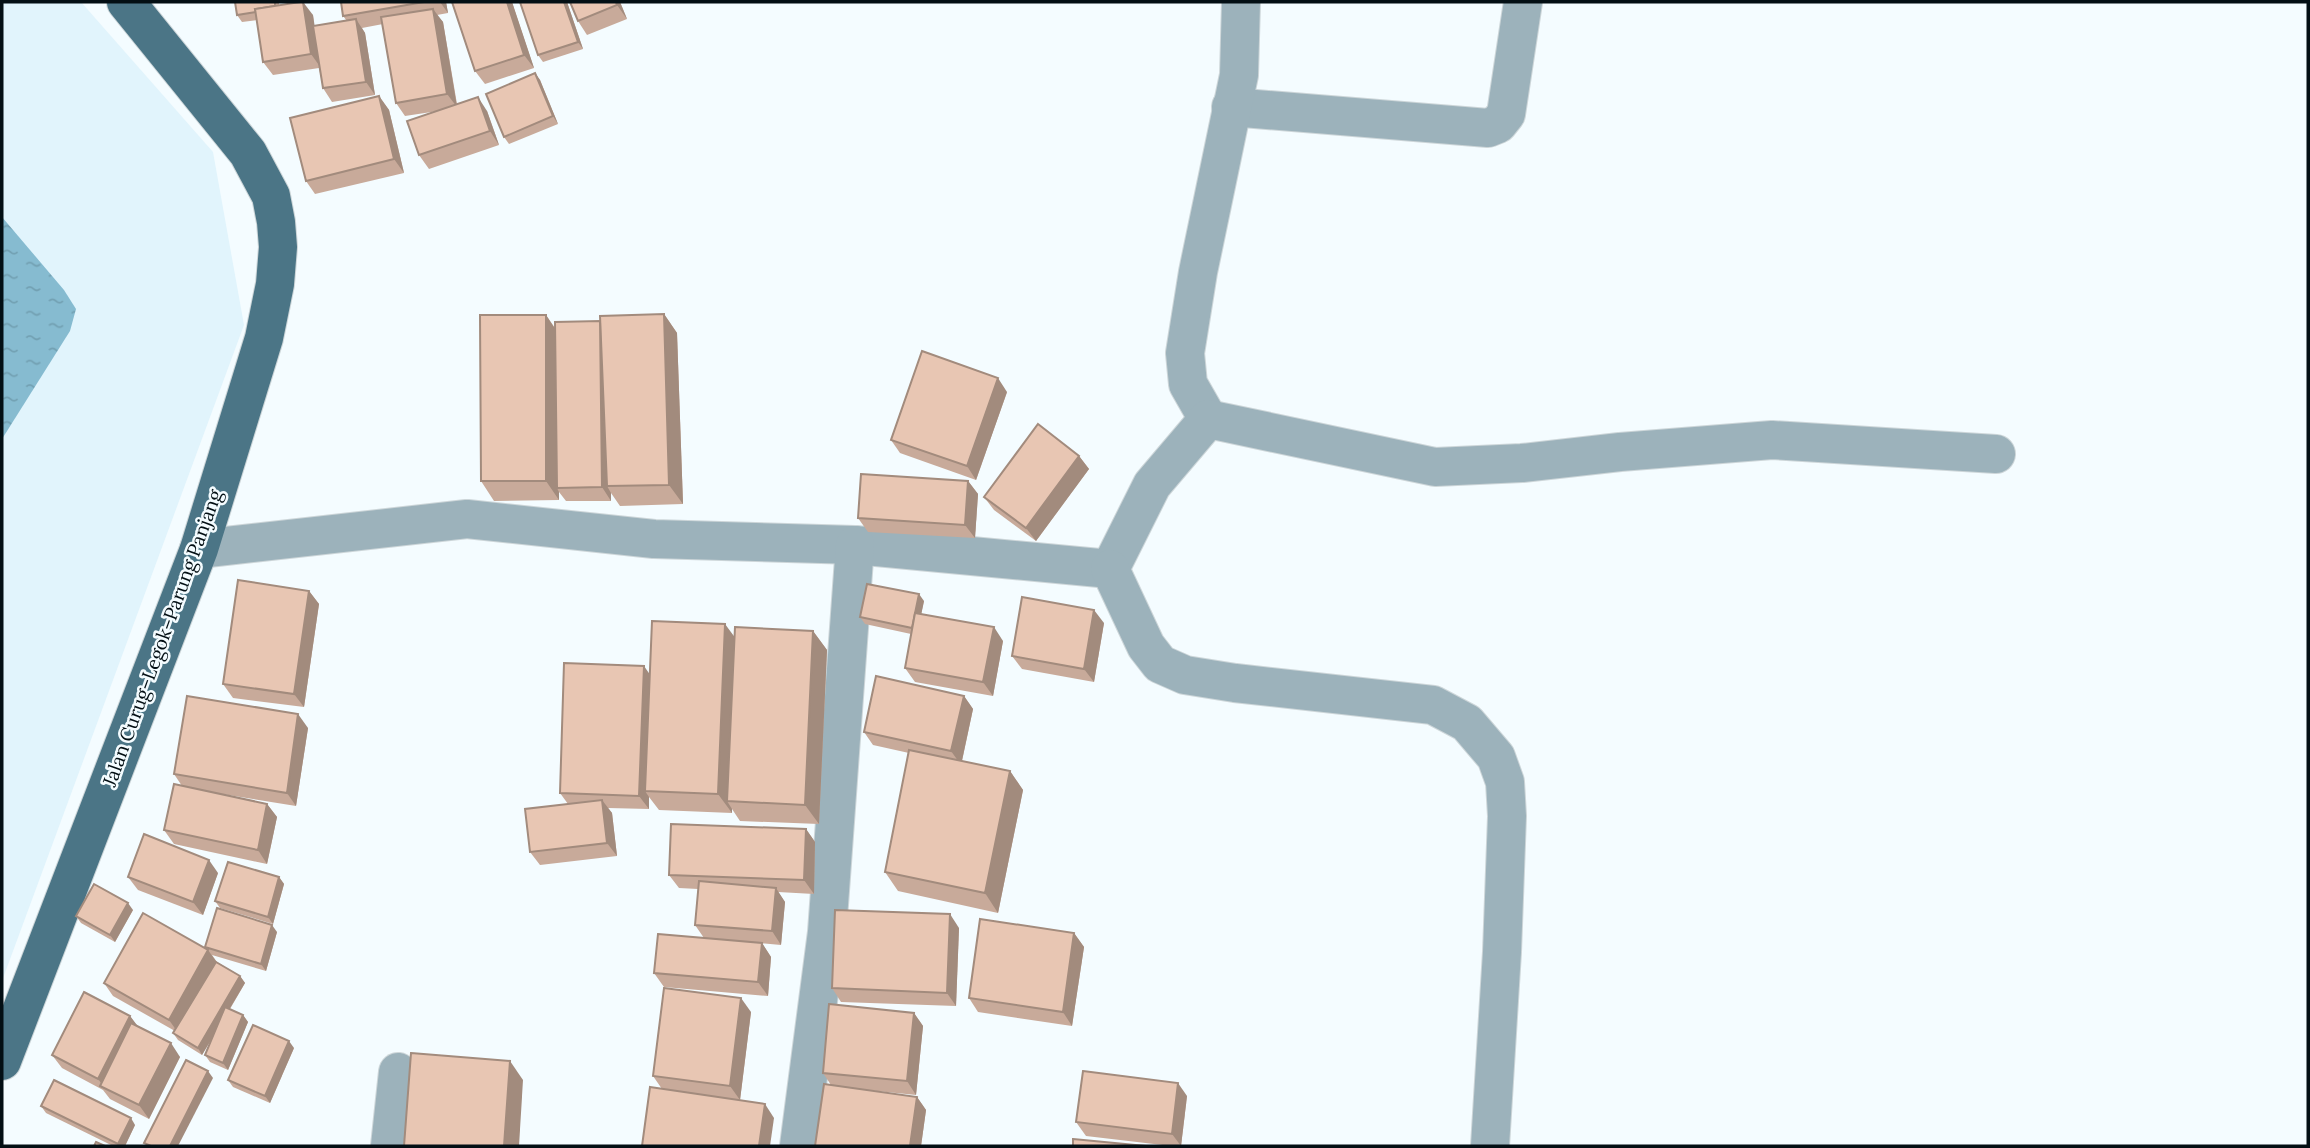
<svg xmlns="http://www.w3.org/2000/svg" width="2310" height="1148" viewBox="0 0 2310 1148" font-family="Lora,serif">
  <defs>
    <pattern id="water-ripples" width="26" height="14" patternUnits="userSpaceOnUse" patternTransform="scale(1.75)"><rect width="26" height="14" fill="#86bbd0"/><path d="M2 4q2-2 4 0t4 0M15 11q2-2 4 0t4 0" fill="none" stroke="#72a0b2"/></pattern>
  </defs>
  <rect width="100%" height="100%" fill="#f4fcff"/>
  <polygon fill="#e1f4fc" points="2,2 81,2 213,152 244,325 2,981"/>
  <polygon fill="url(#water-ripples)" points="2,217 64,290 76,309 70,331 2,439"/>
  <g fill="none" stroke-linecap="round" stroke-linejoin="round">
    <defs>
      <g id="street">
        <polyline points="1231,107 1488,128 1498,124 1506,114 1523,2"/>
        <polyline points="1208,419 1188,384 1185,353 1198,272 1239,75 1241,2"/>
        <polyline points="199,549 467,519 654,539 855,545 1110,569 1152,485 1208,419 1435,467 1522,463 1620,452 1772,440 1996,454"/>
        <polyline points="1110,569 1146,646 1160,664 1185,675 1235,683 1433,705 1467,723 1496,757 1505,782 1507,816 1502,952 1490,1146"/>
        <polyline points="390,1146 398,1072"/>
        <polyline points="799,1146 827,932 855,545"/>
      </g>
      <polyline id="primary" points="2,1061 199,549 264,338 275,284 278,247 276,222 271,196 248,153 126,2"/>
    </defs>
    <use href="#street" stroke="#cdd6d9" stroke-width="40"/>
    <use href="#primary" stroke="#cdd6d9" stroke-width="40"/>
    <use href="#street" stroke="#9cb2bb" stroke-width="38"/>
    <use href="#primary" stroke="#4b7586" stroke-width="38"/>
  </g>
  <g fill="#c8aa9a">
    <polygon points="235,2 279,2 279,5 313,15 314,26 347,21 343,16 341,2 446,2 448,13 437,15 443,22 457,104 487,111 499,145 429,169 419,155 438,111 405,116 396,103 383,24 362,28 365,33 375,95 332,102 323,88 319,68 273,75 263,62 257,20 242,22 237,15"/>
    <polygon points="512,2 534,68 485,84 475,71"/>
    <polygon points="567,2 583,49 543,62 538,55"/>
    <polygon points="570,2 620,2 627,19 587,35 578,21"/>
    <polygon points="535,73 540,80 558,124 509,144 504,137"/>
    <polygon points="379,96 389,110 404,173 315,194 306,181"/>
    <polygon points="664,314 677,333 683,504 620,506 611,493 611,501 566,501 559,492 559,500 494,501 481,481 546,315 555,328 600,321"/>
    <polygon points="1007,392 976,480 900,453 891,440"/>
    <polygon points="1079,456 1089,469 1036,541 994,510 984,497"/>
    <polygon points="968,481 978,494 975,538 868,532 858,518"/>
    <polygon points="309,591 319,604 304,707 233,698 223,684"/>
    <polygon points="924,601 921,614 1003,641 993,696 915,682 905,668 911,634 865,624 860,617"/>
    <polygon points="1104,623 1094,682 1022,669 1012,656"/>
    <polygon points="813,631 827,650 819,824 740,821 732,809 732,813 659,810 649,797 649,809 608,808 612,813 617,856 540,865 530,852 568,804 560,793 650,675 734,637"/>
    <polygon points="964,696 973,709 962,761 1010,771 1023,790 998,913 898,891 885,872 909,753 873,745 864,732"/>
    <polygon points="308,728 296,806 222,794 267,804 277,817 267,864 174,844 164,830 182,786 174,774"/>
    <polygon points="806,829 815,842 814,894 778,892 785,902 781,945 740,941 762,943 771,957 768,996 664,987 654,973 704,938 695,925 698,889 679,888 669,875"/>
    <polygon points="218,873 203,915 138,890 128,877"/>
    <polygon points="279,877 284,884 273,924 220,908 215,901"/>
    <polygon points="133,910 115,942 81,923 76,916"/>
    <polygon points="959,928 956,1006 841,1002 832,988"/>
    <polygon points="277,932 266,971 212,955 217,962 240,976 245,983 230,1009 243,1015 248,1022 228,1070 210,1062 205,1055 212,1038 202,1055 178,1040 173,1033 175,1031 113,996 104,983 206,949 205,947"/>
    <polygon points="1074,933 1084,947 1072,1026 978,1012 969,998"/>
    <polygon points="751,1012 740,1100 701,1095 774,1118 662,1089 653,1076"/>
    <polygon points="914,1013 923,1026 916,1095 867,1090 917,1097 926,1110 921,1146 815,1146 831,1085 823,1073"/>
    <polygon points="130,1016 137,1026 180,1057 149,1119 110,1099 103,1090 62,1068 52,1055"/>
    <polygon points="294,1048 270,1103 233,1087 228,1080"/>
    <polygon points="1187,1096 1181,1146 1171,1146 1086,1136 1076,1122"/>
    <polygon points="41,1106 135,1125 125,1146 113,1146 46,1113"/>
  </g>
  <g fill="#a28b7d">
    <polygon points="303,2 313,15 321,68 311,54"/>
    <polygon points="440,2 446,2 448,13"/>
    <polygon points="507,2 512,2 534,68 524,55"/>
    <polygon points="564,2 567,2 583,49 578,42"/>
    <polygon points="616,2 620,2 627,19 617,5"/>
    <polygon points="433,9 443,22 457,107 447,94"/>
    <polygon points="356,19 365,33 375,95 366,82"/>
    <polygon points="535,73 540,80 558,124 553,116"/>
    <polygon points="379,96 389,110 404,173 394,159"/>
    <polygon points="478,97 487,111 499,145 490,131"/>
    <polygon points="664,314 677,333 683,504 669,485"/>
    <polygon points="546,315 559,335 557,488 559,492 559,500 546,481"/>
    <polygon points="600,321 607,486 611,493 611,501 602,487"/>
    <polygon points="998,378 1007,392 976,480 967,466"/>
    <polygon points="1079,456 1089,469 1036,541 1026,528"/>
    <polygon points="968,481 978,494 975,538 965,525"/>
    <polygon points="309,591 319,604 304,707 294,694"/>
    <polygon points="919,594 924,601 917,635 912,628"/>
    <polygon points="1094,610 1104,623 1094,682 1084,669"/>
    <polygon points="725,624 739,643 727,801 732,809 732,813 718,794"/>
    <polygon points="994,627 1003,641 993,696 983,682"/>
    <polygon points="813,631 827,650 819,824 805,805"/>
    <polygon points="644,666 653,679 645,791 649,797 649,809 639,796"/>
    <polygon points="964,696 973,709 961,765 951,751"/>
    <polygon points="298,714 308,728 296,806 287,793"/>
    <polygon points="1010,771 1023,790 998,913 985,893"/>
    <polygon points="602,800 612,813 617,856 607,843"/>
    <polygon points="267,804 277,817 267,864 258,850"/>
    <polygon points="806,829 815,842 814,894 804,880"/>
    <polygon points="209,860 218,873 203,915 193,902"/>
    <polygon points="279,877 284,884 273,924 268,917"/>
    <polygon points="776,888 785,902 781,945 772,931"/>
    <polygon points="128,903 133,910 115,942 110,935"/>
    <polygon points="950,914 959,928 956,1006 947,993"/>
    <polygon points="272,925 277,932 266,971 261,964"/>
    <polygon points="1074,933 1084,947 1072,1026 1063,1012"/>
    <polygon points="762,943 771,957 768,996 758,982"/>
    <polygon points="208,950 218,964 179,1034 169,1020"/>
    <polygon points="240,976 245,983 202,1055 198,1048"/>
    <polygon points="741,998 751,1012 740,1100 730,1086"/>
    <polygon points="914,1013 923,1026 916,1095 907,1081"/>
    <polygon points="243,1015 248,1022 228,1070 223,1063"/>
    <polygon points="130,1016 140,1029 105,1088 98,1079"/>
    <polygon points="289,1041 294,1048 270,1103 265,1096"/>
    <polygon points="171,1043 180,1057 149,1119 139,1105"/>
    <polygon points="510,1061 523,1080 519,1146 504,1146"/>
    <polygon points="208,1071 213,1078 178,1146 170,1146"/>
    <polygon points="1178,1083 1187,1096 1181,1146 1172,1134"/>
    <polygon points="917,1097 926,1110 921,1146 910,1146"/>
    <polygon points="765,1104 774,1118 770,1146 759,1146"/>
    <polygon points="131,1118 135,1125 125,1146 119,1146 118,1144"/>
  </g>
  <g fill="#e8c6b3" stroke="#a28b7d" stroke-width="2">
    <polygon points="235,2 275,2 275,6 255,9 256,12 237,15"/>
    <polygon points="300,2 303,2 311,54 263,62 255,9"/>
    <polygon points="341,2 424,2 343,16"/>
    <polygon points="452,2 507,2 524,55 475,71"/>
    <polygon points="520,2 564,2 578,42 538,55"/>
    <polygon points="570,2 616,2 617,5 578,21"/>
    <polygon points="433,9 447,94 396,103 381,17"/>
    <polygon points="356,19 366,82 323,88 313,26"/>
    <polygon points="535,73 553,116 504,137 486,94"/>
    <polygon points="379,96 394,159 306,181 290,118"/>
    <polygon points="478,97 490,131 419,155 407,121"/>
    <polygon points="664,314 669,485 607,486 600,316"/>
    <polygon points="480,315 546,315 546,481 481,481"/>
    <polygon points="600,321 602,487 557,488 555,322"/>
    <polygon points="922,351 998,378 967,466 891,440"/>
    <polygon points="1038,424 1079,456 1026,528 984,497"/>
    <polygon points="861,474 968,481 965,525 858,518"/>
    <polygon points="238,580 309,591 294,694 223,684"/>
    <polygon points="867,584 919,594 912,628 860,617"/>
    <polygon points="1022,597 1094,610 1084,669 1012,656"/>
    <polygon points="915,613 994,627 983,682 905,668"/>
    <polygon points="652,621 725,624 718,794 645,791"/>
    <polygon points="735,627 813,631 805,805 727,801"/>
    <polygon points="564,663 644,666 639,796 560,793"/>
    <polygon points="876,676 964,696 951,751 864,732"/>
    <polygon points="187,696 298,714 287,793 174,774"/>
    <polygon points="909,750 1010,771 985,893 885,872"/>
    <polygon points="174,784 267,804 258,850 164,830"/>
    <polygon points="602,800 607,843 530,852 525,809"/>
    <polygon points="671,824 806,829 804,880 669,875"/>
    <polygon points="144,834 209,860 193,902 128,877"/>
    <polygon points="228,862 279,877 268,917 215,901"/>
    <polygon points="699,881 776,888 772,931 695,925"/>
    <polygon points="94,884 128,903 110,935 76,916"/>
    <polygon points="217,908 272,925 261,964 205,947"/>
    <polygon points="835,910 950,914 947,993 832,988"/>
    <polygon points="143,913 208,950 169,1020 104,983"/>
    <polygon points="980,919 1074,933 1063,1012 969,998"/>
    <polygon points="658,934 762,943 758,982 654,973"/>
    <polygon points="216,962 240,976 198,1048 173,1033"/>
    <polygon points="664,988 741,998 730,1086 653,1076"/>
    <polygon points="84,992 130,1016 98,1079 52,1055"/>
    <polygon points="829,1004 914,1013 907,1081 823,1073"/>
    <polygon points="225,1007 243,1015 223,1063 205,1055"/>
    <polygon points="131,1023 171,1043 139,1105 100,1086"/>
    <polygon points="253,1025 289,1041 265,1096 228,1080"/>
    <polygon points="411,1053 510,1061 504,1146 404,1146"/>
    <polygon points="186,1060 208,1071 170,1146 151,1146 144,1143"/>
    <polygon points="1083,1071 1178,1083 1172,1134 1076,1122"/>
    <polygon points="54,1080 131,1118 118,1144 41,1106"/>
    <polygon points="824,1084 917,1097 910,1146 815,1146"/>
    <polygon points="650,1087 765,1104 759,1146 642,1146"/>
    <polygon points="1073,1139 1146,1146 1073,1146"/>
    <polygon points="96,1142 105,1146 94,1146"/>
  </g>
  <g text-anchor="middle" stroke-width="5" stroke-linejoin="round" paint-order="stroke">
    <g font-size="19" fill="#030f14" stroke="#f4fcff">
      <text transform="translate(162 638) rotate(-70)" y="7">Jalan Curug–Legok–Parung Panjang</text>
    </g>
  </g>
  <rect width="2310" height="1148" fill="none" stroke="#030f14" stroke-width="7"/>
</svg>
